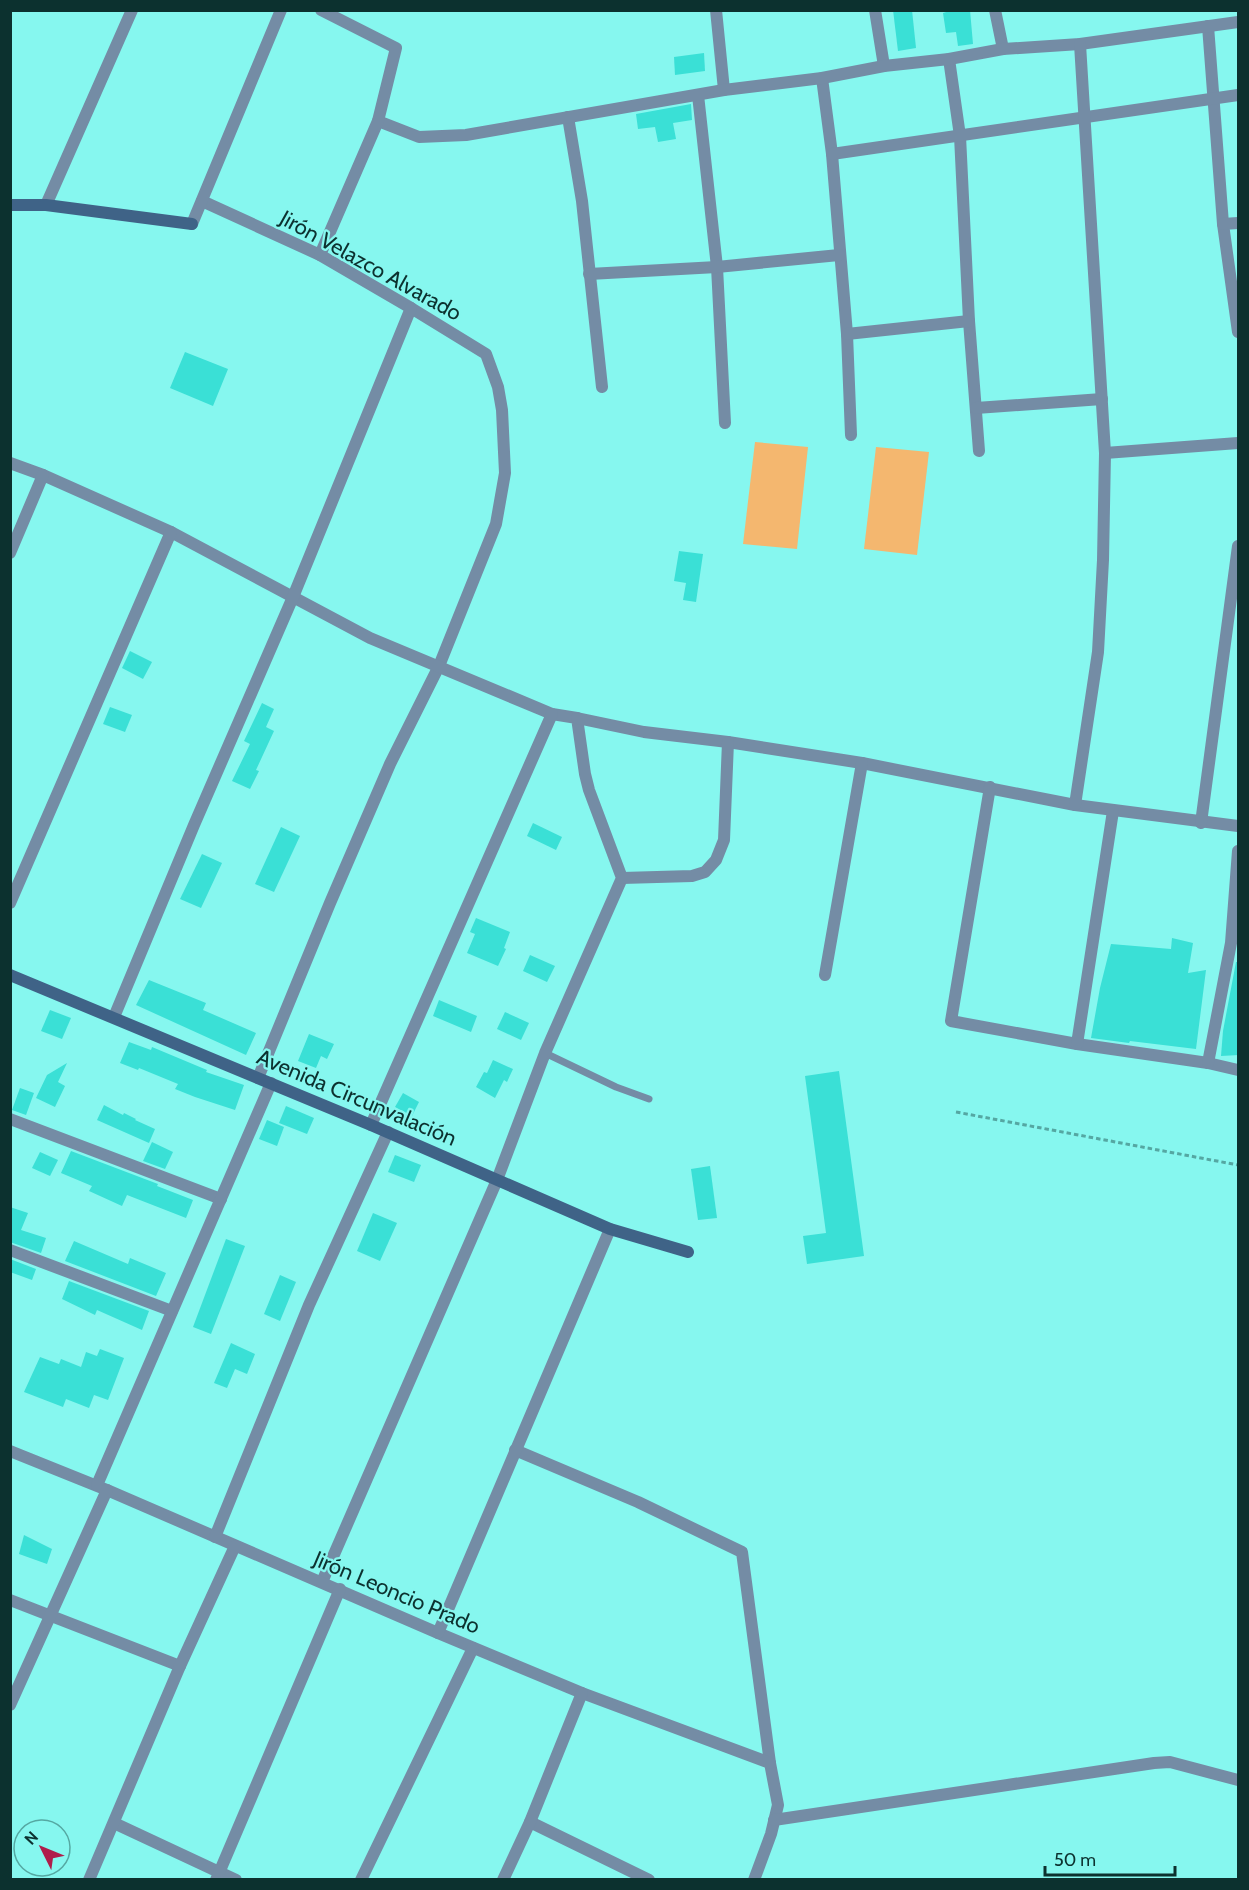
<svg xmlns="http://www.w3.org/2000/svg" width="1249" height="1890" viewBox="0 0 1249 1890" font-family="Cabin,sans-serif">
  <rect width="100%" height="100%" fill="#86f7ef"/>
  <g fill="#f4b76f">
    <polygon points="755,442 808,447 797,549 743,544"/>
    <polygon points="876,447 929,452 917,555 864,549"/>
  </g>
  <g fill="#3ae0d6">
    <polygon points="893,10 912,10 916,48 898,51"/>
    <polygon points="953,10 970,10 973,44 958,46 956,32 946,33 943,13"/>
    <polygon points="704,53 705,71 675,75 674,57"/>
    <polygon points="691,104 692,120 673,123 676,139 658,142 655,127 638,129 636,114"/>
    <polygon points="185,352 228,369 213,406 170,388"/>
    <polygon points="679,551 703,554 696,602 683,600 686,583 674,581"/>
    <polygon points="130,651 152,662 143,679 122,668"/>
    <polygon points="262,703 274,709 266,727 274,731 256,770 259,771 250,789 232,781 250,744 244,741"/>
    <polygon points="110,707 132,715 125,732 103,724"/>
    <polygon points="533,823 562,837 556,850 527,836"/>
    <polygon points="281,827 300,836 274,892 255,884"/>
    <polygon points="202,854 222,863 201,908 180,899"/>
    <polygon points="476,918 510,932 504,948 506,949 498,966 467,953 475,934 470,932"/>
    <polygon points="1172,938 1193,943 1188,973 1206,970 1196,1049 1130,1041 1129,1043 1091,1038 1100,988 1111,944 1171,949"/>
    <polygon points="530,955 555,966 547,982 523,971"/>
    <polygon points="1236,962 1239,962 1239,1055 1221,1056 1223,1031"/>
    <polygon points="149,980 206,1003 203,1010 256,1033 246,1055 136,1005"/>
    <polygon points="439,1000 477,1016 471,1032 433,1016"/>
    <polygon points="50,1010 71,1018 62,1039 41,1031"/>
    <polygon points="505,1012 529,1023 521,1040 497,1029"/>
    <polygon points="309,1034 334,1044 327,1059 321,1056 316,1068 298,1061"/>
    <polygon points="129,1042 151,1050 152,1047 207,1070 206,1072 244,1085 235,1110 195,1097 175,1089 178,1084 139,1068 138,1070 120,1063"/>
    <polygon points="493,1060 513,1069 507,1082 504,1080 495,1098 476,1087 484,1072 487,1073"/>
    <polygon points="67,1063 58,1082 65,1086 55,1107 36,1098 47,1075"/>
    <polygon points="839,1071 864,1256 807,1264 803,1236 826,1233 805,1076"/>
    <polygon points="20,1088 34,1093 26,1115 12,1110"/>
    <polygon points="403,1093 419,1102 412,1116 395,1107"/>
    <polygon points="104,1105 123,1115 124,1113 136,1119 135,1120 155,1129 149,1143 97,1120"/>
    <polygon points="286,1106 314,1118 307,1134 279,1123"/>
    <polygon points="267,1120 284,1127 277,1146 259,1139"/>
    <polygon points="152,1142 173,1152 165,1169 143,1161"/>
    <polygon points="71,1151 158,1184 157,1186 193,1200 186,1218 127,1195 122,1206 89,1191 92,1186 61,1173"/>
    <polygon points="40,1152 58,1160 50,1176 32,1168"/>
    <polygon points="395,1155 421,1165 414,1182 388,1172"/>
    <polygon points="710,1166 717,1218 698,1220 691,1169"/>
    <polygon points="10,1207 28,1213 21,1230 46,1238 41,1253 10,1242"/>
    <polygon points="373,1213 397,1223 380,1261 357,1251"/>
    <polygon points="226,1239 245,1246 211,1334 193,1327"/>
    <polygon points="74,1241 128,1264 130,1258 166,1273 156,1296 65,1261"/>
    <polygon points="10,1259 36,1269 32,1280 10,1272"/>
    <polygon points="280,1275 296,1282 280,1321 264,1314"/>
    <polygon points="69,1281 149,1311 142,1330 97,1310 95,1315 62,1299"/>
    <polygon points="231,1343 255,1354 247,1374 235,1369 227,1388 214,1383"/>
    <polygon points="100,1349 124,1358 108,1400 94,1395 89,1408 66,1399 63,1407 24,1392 40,1357 59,1364 61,1359 81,1367 86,1352 97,1356"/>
    <polygon points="24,1535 52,1549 47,1564 19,1554"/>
  </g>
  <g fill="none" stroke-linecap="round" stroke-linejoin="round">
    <polyline stroke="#55a7a2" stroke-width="3" stroke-dasharray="4.5 3" stroke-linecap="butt" points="956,1112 1238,1165"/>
    <polyline stroke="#748ca5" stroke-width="7" points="545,1053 616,1087 649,1099"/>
    <g stroke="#748ca5" stroke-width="12">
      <polyline points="716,10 724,90"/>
      <polyline points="875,10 884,66"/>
      <polyline points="995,10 1003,49"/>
      <polyline points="1208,26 1223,224 1238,332"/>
      <polyline points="949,59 960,136 969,321 979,451"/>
      <polyline points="822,78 832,154 847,334 851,435"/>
      <polyline points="698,95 717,267 725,423"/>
      <polyline points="568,117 582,201 602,387"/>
      <polyline points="378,121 419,137 466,135 724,90 822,78 884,66 949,59 1003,49 1080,44 1238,22"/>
      <polyline points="832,154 1238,95"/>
      <polyline points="202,201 320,255 411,308 486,354 498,387 502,410 505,473 496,524 439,666 390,764 330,903 258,1078"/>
      <polyline points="46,205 132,10"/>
      <polyline points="192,224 281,10"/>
      <polyline points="1223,224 1238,223"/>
      <polyline points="320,255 378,121 396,48 321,10"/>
      <polyline points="589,274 717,267 839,255"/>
      <polyline points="847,334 969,321"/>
      <polyline points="976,408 1102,399"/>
      <polyline points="1105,453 1238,443"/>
      <polyline points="10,463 43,475 171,532 370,638 552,714 577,718 585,774 589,790 622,878 545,1053 497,1180 322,1582"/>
      <polyline points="10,553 43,475"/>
      <polyline points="577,718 644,732 728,742 862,763 1075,805 1238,826"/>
      <polyline points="990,787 951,1021 1077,1044 1208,1063 1238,1070"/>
      <polyline points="1075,805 1098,652 1103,560 1105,453 1080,44"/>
      <polyline points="1201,823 1238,546"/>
      <polyline points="622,878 692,876 705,872 716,860 724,840 728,742"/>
      <polyline points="10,903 171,532"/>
      <polyline points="825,975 862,763"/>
      <polyline points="114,1017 194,825 293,597 411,308"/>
      <polyline points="1077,1044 1113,811"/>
      <polyline points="1208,1063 1231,943 1238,851"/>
      <polyline points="10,1119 221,1199"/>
      <polyline points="371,1125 552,714"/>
      <polyline points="10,1250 172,1311"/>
      <polyline points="515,1450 638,1502 742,1552 770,1763 778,1805 771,1834 754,1880"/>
      <polyline points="10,1451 107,1490 438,1633 582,1693 770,1763"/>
      <polyline points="97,1485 271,1083"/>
      <polyline points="215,1537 309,1305 388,1132"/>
      <polyline points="10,1600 180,1666"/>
      <polyline points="438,1633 610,1229"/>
      <polyline points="10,1705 107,1490"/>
      <polyline points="774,1820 1154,1763 1170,1762 1238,1780"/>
      <polyline points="530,1822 649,1880"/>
      <polyline points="114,1823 236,1880"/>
      <polyline points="89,1880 180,1666 235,1546"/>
      <polyline points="216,1880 340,1589"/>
      <polyline points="361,1880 473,1648"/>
      <polyline points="503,1880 530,1822 582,1693"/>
    </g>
    <g stroke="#3f6387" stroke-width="12">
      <polyline points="10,205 46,205 192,224"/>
      <polyline points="10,975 371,1125 610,1229 688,1252"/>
    </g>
  </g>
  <g text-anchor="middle" stroke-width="4.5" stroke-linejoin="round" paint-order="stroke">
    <g font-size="22" fill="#0c312f" stroke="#86f7ef">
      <text transform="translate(371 265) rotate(29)" y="8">Jirón Velazco Alvarado</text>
      <text transform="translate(357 1097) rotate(23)" y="8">Avenida Circunvalación</text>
      <text transform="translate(397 1592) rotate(23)" y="8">Jirón Leoncio Prado</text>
    </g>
  </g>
  <rect width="1249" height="1890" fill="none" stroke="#0c312f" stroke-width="24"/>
  <g transform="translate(42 1848) rotate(313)"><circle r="28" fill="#86f7ef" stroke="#55a8a2" stroke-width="1.5"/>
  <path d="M0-4.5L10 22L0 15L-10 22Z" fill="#af1d4b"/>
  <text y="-9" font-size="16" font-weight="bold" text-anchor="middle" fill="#0c312f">N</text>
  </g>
  <path d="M1045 1866v9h130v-9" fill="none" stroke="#0c312f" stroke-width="3"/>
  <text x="1054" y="1866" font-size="18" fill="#0c312f" stroke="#86f7ef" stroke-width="4.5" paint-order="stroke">50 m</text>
</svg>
